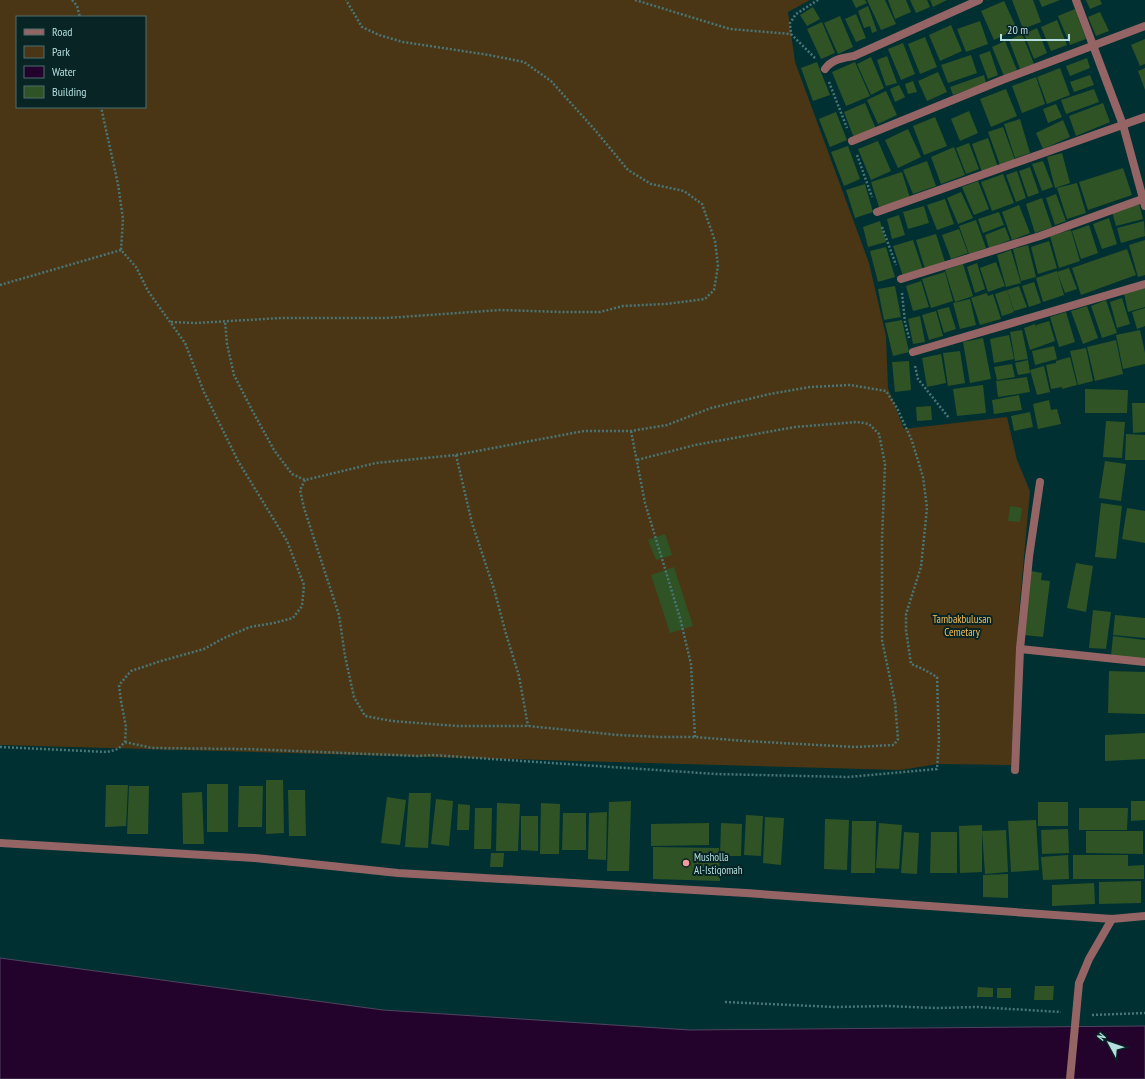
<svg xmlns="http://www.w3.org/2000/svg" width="1145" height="1079" viewBox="0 0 1145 1079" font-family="'PT Sans Narrow',sans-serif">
  <rect width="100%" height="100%" fill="#003032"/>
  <path fill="#4a3614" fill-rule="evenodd" d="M0,0H810L788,12L795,62L869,263L886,336L888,388L904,429L1007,417L1017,460L1030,491L1019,612L1011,765L938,764L900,770L0,745ZM17,17H145V107H17Z"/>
  <polygon fill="#23032b" stroke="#4f4561" points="0,958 383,1010 690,1030 1145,1026 1145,1079 0,1079"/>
  <g fill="#2f5325">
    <polygon points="852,0 865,0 867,3 856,8"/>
    <polygon points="867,0 885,0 896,24 881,30"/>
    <polygon points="888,0 906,0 911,12 895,19"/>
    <polygon points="910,0 927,0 930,7 916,13"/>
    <polygon points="930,0 947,0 933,7"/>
    <polygon points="1012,0 1033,0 1041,22 1023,29"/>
    <polygon points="1039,0 1060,0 1042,7"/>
    <polygon points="1086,0 1100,0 1102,4 1090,9"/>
    <polygon points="1004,1 1017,29 994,40 981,11"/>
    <polygon points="868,6 877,31 872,33 870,26 864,28 858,11"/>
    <polygon points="813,7 820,19 807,26 800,15"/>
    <polygon points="1075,9 1086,39 1070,45 1058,16"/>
    <polygon points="1100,12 1109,31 1096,36 1088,17"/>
    <polygon points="856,14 866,38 856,42 845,19"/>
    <polygon points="840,16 853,47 838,54 824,23"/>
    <polygon points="1057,20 1067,45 1051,51 1041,27"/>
    <polygon points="980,21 988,44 966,52 957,29"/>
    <polygon points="822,22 835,53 821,59 807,29"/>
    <polygon points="951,25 962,51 940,61 929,35"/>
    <polygon points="1037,28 1047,53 1034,59 1024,34"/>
    <polygon points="1022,34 1034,64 1020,69 1009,40"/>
    <polygon points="925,37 937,67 920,74 908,44"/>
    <polygon points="1145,39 1145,64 1140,66 1131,45"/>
    <polygon points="1005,41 1017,70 1004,76 992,47"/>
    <polygon points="903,43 915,74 901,80 888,49"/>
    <polygon points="990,51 998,75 988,79 979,55"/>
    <polygon points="971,55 977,73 948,83 941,65"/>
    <polygon points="887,56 897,83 886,86 877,60"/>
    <polygon points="871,57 884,88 871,95 857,64"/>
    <polygon points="1087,58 1090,68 1070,76 1066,66"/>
    <polygon points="817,62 830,95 813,101 801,68"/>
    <polygon points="855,62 870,96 846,106 832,72"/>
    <polygon points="1060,68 1070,95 1047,104 1037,77"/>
    <polygon points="1145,68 1145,90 1138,71"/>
    <polygon points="938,72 947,92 927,101 918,81"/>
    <polygon points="984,75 986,83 953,95 950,87"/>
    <polygon points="1090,75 1094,85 1074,92 1070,82"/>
    <polygon points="1036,77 1045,104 1022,113 1012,86"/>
    <polygon points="913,81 917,92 908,94 905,84"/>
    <polygon points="899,85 905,97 895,102 890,89"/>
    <polygon points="1006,89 1017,116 991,127 980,99"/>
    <polygon points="1094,89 1099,102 1066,114 1061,100"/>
    <polygon points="886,91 897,115 878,124 867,100"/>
    <polygon points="865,103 876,129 854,138 844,112"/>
    <polygon points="1103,103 1110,122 1076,136 1069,116"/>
    <polygon points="1056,104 1062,117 1048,123 1043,109"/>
    <polygon points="969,111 978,133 960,141 951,119"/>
    <polygon points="836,112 847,140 830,147 819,119"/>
    <polygon points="935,117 947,146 924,155 913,126"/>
    <polygon points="1020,119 1030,153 1015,158 1004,124"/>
    <polygon points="1063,120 1070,137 1043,149 1036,133"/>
    <polygon points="1003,127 1015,160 1000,165 988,132"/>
    <polygon points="908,129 921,157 898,168 885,140"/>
    <polygon points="988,138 998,167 982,172 972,144"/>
    <polygon points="878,141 891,171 871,180 858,149"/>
    <polygon points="969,143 979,169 966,174 956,148"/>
    <polygon points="848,146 860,179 844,186 831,152"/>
    <polygon points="954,147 965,175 941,184 931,157"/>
    <polygon points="1062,153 1070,183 1055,188 1047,157"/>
    <polygon points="927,161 936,186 913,194 903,170"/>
    <polygon points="1043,161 1053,187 1042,191 1032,164"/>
    <polygon points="1030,167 1039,193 1028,197 1019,171"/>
    <polygon points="1123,168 1132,195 1088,210 1079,182"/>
    <polygon points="1017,171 1026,198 1016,202 1006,175"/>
    <polygon points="902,172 910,198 879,207 871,182"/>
    <polygon points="1003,174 1014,203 992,211 981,182"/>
    <polygon points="978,181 989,209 974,215 962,187"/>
    <polygon points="1077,183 1086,213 1067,219 1057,188"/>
    <polygon points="865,184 873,212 855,218 846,190"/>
    <polygon points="961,192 973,218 958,224 947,198"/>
    <polygon points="1056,194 1066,221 1055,225 1046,198"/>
    <polygon points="1042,198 1052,227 1035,233 1026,204"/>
    <polygon points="945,199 954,224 937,230 927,205"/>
    <polygon points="1139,204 1143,219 1116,226 1112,212"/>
    <polygon points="1019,205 1030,233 1012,240 1002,212"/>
    <polygon points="924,206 929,223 908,229 903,212"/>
    <polygon points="999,212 1004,225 983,233 978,219"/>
    <polygon points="899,215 905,235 892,239 887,219"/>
    <polygon points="1109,218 1117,244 1102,249 1093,224"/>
    <polygon points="976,220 986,248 969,254 959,226"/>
    <polygon points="880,221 886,242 868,247 863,227"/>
    <polygon points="1144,221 1145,236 1121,243 1117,228"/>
    <polygon points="1089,225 1098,253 1081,259 1072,231"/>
    <polygon points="1005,227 1010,240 989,248 985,235"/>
    <polygon points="959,229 968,253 951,259 942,235"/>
    <polygon points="1071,230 1080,261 1059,268 1050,236"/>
    <polygon points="936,234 945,262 925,269 916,240"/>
    <polygon points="913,240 923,270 903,276 893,246"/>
    <polygon points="1145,240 1145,275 1138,277 1129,245"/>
    <polygon points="1049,241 1057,268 1038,274 1031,247"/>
    <polygon points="1028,245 1036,277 1021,281 1013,249"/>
    <polygon points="886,247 895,277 878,282 870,251"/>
    <polygon points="1127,249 1136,275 1081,295 1072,268"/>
    <polygon points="1011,250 1021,283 1006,287 997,255"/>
    <polygon points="996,262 1005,286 988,292 980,268"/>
    <polygon points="977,263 985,289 975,293 967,267"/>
    <polygon points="963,264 973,296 955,302 945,270"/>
    <polygon points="1069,268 1077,289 1065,293 1057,272"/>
    <polygon points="1057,271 1064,295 1043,302 1036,278"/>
    <polygon points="945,272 953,301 931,308 922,279"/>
    <polygon points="921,281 929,307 913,311 906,286"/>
    <polygon points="1034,282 1041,303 1029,307 1022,286"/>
    <polygon points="895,286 901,317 884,320 878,289"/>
    <polygon points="1019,286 1027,307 1014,311 1007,290"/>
    <polygon points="1145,288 1145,307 1128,312 1124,293"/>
    <polygon points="1007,290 1014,312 1002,316 995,294"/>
    <polygon points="987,293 988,296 993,294 1001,319 980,325 971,298"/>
    <polygon points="1122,298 1130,324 1117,328 1110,302"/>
    <polygon points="970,299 976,325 960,329 953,303"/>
    <polygon points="1106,300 1117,333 1102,338 1091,306"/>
    <polygon points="1087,306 1098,338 1083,344 1071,311"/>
    <polygon points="949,307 956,329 944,333 937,310"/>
    <polygon points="1145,308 1145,326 1137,329 1132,312"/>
    <polygon points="936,311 943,336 929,340 922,315"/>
    <polygon points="1066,312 1075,342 1059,347 1050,317"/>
    <polygon points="920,316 925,342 913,344 908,319"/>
    <polygon points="902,320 909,352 893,356 885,323"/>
    <polygon points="1049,321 1055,341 1030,350 1024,328 1035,324 1037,329 1036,325"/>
    <polygon points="1022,330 1028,359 1015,361 1010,332"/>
    <polygon points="1140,330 1145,353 1145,364 1123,369 1116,335"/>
    <polygon points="1009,335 1014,359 994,363 990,339"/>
    <polygon points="983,338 991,379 970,383 963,342"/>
    <polygon points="1116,340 1123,374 1095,381 1087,347"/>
    <polygon points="1054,346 1057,359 1035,365 1032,351"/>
    <polygon points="1086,348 1093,381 1078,385 1070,351"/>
    <polygon points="960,351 965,383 948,386 943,353"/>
    <polygon points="941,354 946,383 927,387 922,358"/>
    <polygon points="1070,357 1077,385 1062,389 1062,387 1051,389 1046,365 1056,363 1056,361"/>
    <polygon points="1028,360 1030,373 1018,375 1015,363"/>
    <polygon points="909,361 911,390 895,392 892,362"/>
    <polygon points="1012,364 1015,377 997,380 994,367"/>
    <polygon points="1044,366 1050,392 1037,395 1030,370"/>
    <polygon points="1027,377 1030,392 998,397 996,381"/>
    <polygon points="983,385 986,413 957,416 953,389"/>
    <polygon points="1085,389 1128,390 1127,413 1085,413"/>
    <polygon points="1019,395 1022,410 994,414 992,400"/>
    <polygon points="1049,400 1051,410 1057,409 1061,424 1038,429 1033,404"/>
    <polygon points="1132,403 1145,403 1145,432 1133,433"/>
    <polygon points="931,406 932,420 917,421 916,407"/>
    <polygon points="1030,412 1033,427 1014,431 1011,416"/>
    <polygon points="1106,421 1125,422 1122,458 1103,457"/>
    <polygon points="1126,434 1145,435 1145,460 1125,460"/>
    <polygon points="1105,461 1126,464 1121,501 1099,498"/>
    <polygon points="1101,503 1122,506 1116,559 1095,557"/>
    <polygon points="1010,506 1022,508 1020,522 1008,521"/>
    <polygon points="1127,508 1145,511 1145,543 1122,539"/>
    <polygon points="665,534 672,555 656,560 648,540"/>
    <polygon points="1076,563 1093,566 1086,612 1067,608"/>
    <polygon points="674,567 693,626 670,633 651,575"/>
    <polygon points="1031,571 1042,573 1041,580 1050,581 1043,637 1024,635"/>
    <polygon points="1093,610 1111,612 1106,649 1089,648"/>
    <polygon points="1115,615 1145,618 1145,638 1113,635"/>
    <polygon points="1113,636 1145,640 1145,659 1111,656"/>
    <polygon points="1109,671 1145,672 1145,714 1108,713"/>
    <polygon points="1145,733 1145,759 1105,761 1105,735"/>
    <polygon points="266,780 283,780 284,833 266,834"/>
    <rect x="207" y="784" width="21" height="48"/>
    <polygon points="106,785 128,785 126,826 105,827"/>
    <polygon points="129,786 149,786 148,834 127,834"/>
    <polygon points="239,786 263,786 262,827 238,827"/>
    <polygon points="288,790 305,790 306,836 289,836"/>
    <polygon points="202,792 204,844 183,844 182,793"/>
    <polygon points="409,793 431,793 428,848 405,847"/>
    <polygon points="387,797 406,800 400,845 381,843"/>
    <polygon points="436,799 453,801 449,846 431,844"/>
    <polygon points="631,801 629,871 607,871 609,802"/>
    <polygon points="1131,801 1145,801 1145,820 1131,821"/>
    <rect x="1038" y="802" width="30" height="24"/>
    <polygon points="497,803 520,804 518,851 496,851"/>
    <polygon points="541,803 560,804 559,854 540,854"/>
    <polygon points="458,804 470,805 469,830 457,830"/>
    <polygon points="475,808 492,808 491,849 474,849"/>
    <polygon points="1079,808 1128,808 1127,830 1079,830"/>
    <polygon points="607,812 606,860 588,859 589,813"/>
    <polygon points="563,813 586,813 586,850 562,850"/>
    <polygon points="746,815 763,816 761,856 744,855"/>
    <polygon points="521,816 538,816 538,851 521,850"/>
    <polygon points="765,817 784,818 781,865 763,863"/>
    <polygon points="825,819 849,820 847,870 824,869"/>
    <polygon points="1036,820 1039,870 1011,872 1008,821"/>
    <polygon points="852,821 876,821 875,873 851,873"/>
    <polygon points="709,823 709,845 651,846 651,824"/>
    <polygon points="721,823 742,824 741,856 720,856"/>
    <polygon points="879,823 902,825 899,869 876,868"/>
    <polygon points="982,825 982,872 960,873 959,826"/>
    <polygon points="1068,829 1069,853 1042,854 1041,830"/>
    <polygon points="1006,830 1008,872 985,874 982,831"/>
    <polygon points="1086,831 1143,831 1143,854 1086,853"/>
    <polygon points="904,832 919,833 917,874 901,873"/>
    <polygon points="931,832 957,832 957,873 930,873"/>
    <polygon points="653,847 719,848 720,881 653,879"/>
    <polygon points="491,853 504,853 503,867 490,867"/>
    <polygon points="1068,855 1069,879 1043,880 1041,857"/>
    <polygon points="1073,855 1128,855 1128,866 1144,865 1144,879 1073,879"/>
    <polygon points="1008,874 1008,898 983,897 983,875"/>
    <polygon points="1141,881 1141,903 1099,904 1099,882"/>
    <polygon points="1094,883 1095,904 1052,906 1052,885"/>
    <polygon points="1035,986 1054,986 1053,1000 1034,1000"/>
    <polygon points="978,987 993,988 993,997 977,997"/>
    <rect x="997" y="988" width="14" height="10"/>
  </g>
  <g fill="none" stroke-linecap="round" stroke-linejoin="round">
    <g stroke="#497677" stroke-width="2.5" stroke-dasharray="2 2" stroke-linecap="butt">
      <polyline points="72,0 77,6 80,17"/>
      <polyline points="635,0 730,29 791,34"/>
      <polyline points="815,58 791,34 790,23 796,14 818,0"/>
      <polyline points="829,82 847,128"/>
      <polyline points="857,155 872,197"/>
      <polyline points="882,227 896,265"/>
      <polyline points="0,285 121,250"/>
      <polyline points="902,293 905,322 909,338"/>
      <polyline points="171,322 196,323 281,318 387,318 500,310 562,312 600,312 623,306 665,304 705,299 714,290 718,266 715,241 702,204 684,191 651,184 628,170 595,130 551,81 524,62 489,55 403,42 379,35 362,27 346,0"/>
      <polyline points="915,366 918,379 949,418"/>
      <polyline points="631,431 645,503 680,618 691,664 695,737"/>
      <polyline points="456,455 472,523 494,589 506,634 519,676 528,726"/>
      <polyline points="305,480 300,490 304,508 339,615 345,656 354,697 365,716 392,721 457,726 528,726 618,735 661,737 695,737 745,741 855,747 894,745 898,739 895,702 882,640 882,539 885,464 879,434 869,424 857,422 795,427 695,445 637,460"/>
      <polyline points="125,742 152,748 247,749 418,756 432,755 716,774 848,777 937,769 939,740 937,677 923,669 911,664 906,630 906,614 921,567 927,508 923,477 912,441 897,408 886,391 850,385 810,387 770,394 711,408 667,425 631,431 584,431 456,455 376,463 305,480 292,474 274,450 252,410 234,375 227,344 225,321"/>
      <polyline points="0,747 107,752 118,749 125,742 126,727 121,701 119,685 131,671 161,661 204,649 224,638 250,627 274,623 293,618 302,606 304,585 287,541 238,461 204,392 185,343 148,291 136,267 121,250 123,219 118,184 101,107"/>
      <polyline points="725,1002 835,1007 886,1006 936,1008 977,1007 1061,1012"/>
      <polyline points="1092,1015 1145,1013"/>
    </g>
    <polyline stroke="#956565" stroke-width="8" points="1015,770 1020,649"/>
    <g stroke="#956565" stroke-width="8">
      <polyline points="1076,0 1123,125 1145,206"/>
      <path d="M825,69C832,59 843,58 854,56L979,0"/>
      <polyline points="852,141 1002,80 1145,26"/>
      <polyline points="877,212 1145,117"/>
      <polyline points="901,279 1040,236 1145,198"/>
      <polyline points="913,352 1145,284"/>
      <polyline points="1040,482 1029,557 1020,649 1145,662"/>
      <polyline points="0,843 255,858 398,873 746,893 1112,919 1145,916"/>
      <polyline points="1070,1079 1079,983 1089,959 1112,919"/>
    </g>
  </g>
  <circle fill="#f59b9c" stroke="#082425" stroke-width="1.5" cx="686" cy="863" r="4"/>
  <g text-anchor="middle" stroke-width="4" stroke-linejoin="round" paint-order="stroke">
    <g font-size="11" fill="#f7be58" stroke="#082425">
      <text x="962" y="623">Tambakbulusan<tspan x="962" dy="13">Cemetary</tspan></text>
    </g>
    <g font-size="11" fill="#b6dedf" stroke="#082425" text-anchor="start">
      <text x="694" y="861">Musholla<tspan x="694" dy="13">Al-Istiqomah</tspan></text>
    </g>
  </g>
  <rect x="16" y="16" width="130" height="92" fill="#082425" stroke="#4e6e6f"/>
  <rect x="24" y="29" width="20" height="6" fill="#956565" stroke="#4e6e6f"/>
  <text x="52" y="36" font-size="12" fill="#b6dedf">Road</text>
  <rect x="24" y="46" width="20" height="12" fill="#4a3614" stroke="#4e6e6f"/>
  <text x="52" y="56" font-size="12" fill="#b6dedf">Park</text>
  <rect x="24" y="66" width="20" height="12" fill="#23032b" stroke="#4e6e6f"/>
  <text x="52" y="76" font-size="12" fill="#b6dedf">Water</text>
  <rect x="24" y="86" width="20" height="12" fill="#2f5325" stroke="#4e6e6f"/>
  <text x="52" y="96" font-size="12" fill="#b6dedf">Building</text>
  <g transform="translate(1109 1043) rotate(310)" stroke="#082425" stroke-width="3" paint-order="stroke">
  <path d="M0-3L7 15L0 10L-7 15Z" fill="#b6dedf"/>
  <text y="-6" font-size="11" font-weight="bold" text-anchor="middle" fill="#b6dedf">N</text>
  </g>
  <path d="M1001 34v6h68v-6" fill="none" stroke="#b6dedf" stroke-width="2"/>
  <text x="1007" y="34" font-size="12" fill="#b6dedf" stroke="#082425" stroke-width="3" paint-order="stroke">20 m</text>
</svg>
